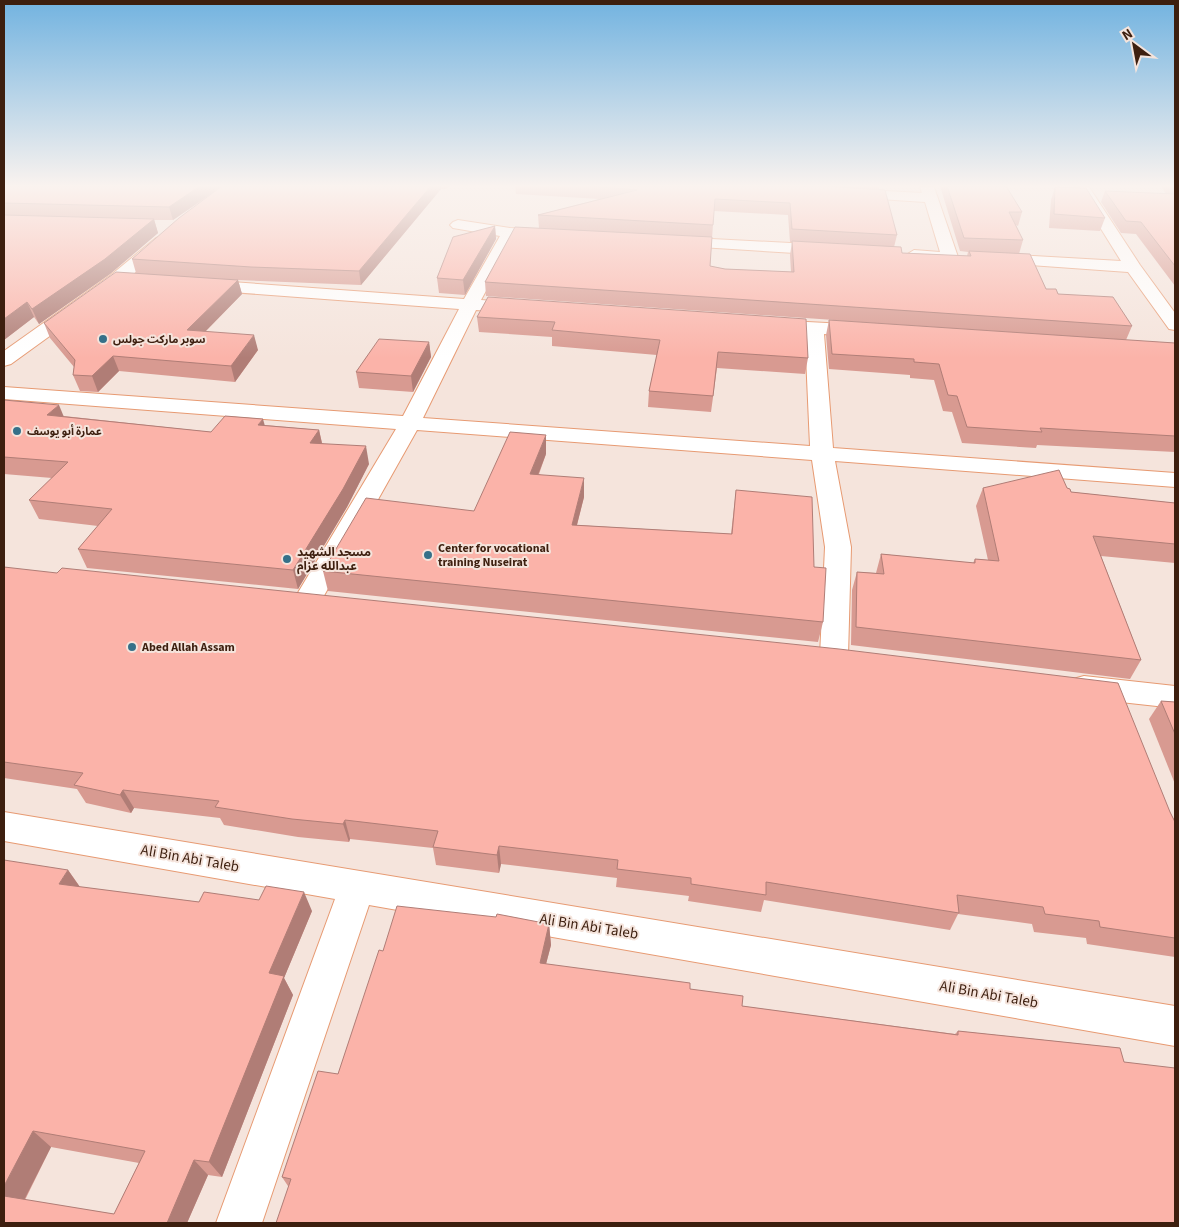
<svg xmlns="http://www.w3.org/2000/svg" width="1179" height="1227" viewBox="0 0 1179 1227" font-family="'Source Sans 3','Noto Sans Arabic',sans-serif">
  <rect width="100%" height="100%" fill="#f5e4dc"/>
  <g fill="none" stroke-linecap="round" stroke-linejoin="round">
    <defs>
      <g id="minor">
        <polygon points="920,187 934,187 958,257 956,260 914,260 906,255 914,250 940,252 925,202 849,197 842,193 849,189 922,193"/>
        <polygon points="1075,187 1089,187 1140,265 1175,313 1175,330 1169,329 1128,272 990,262 988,259 990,256 996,254 1121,261"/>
        <polygon points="458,220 510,228 549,230 557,235 549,240 515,238 481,300 520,303 526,304 529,308 526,312 520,313 476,310 423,418 810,446 805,333 764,329 761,325 764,321 770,320 864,325 871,327 873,331 871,335 864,337 824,334 833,448 1175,473 1175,487 835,461 851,547 848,656 844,663 834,666 824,663 820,656 825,547 812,460 417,430 321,601 317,607 307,610 297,607 293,601 396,429 4,399 4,387 403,416 459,309 204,290 198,289 195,285 198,281 204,280 464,299 500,236 453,228 450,225 453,222"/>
        <polygon points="162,236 170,241 168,244 123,283 11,364 4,366 4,351 111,275 156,238"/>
        <polygon points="674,237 828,245 836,250 828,255 668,245 666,242"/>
        <polygon points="1084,676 1175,686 1175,708 1084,698 1073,695 1069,687 1073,679"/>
        <polygon points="4,812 1175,1006 1175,1046 369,905 262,1223 216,1223 335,899 4,841"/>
      </g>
    </defs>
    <use href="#minor" stroke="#e79a72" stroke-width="2"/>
    <use href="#minor" fill="#fff" fill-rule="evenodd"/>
  </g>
  <g fill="#d89a91" fill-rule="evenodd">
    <polygon points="4,186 449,186 446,189 441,189 361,285 238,280 242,294 205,332 258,350 235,382 119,371 98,392 80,391 73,375 74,367 50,338 44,323 136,273 132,259 215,192 173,220 154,220 158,233 110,274 39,324 34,317 4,340"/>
    <path d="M515,186H880L879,189L897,235L894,247L902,253L967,256L968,252L960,251L940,186H1006L1022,212L1018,226L1016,225L1023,240L1019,254L1046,289L1132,326L1126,340L1175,343V452L1037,445L1036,448L962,443L952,412L943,411L934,380L910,378V375L829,369L826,335L829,320H834L486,296L485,282L539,228L538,215L600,199L516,194ZM714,211L788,215L790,242H792L790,255L791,272L725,269L710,266Z"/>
    <polygon points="1161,186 1175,186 1175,286 1136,234 1121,233 1101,202 1105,191 1166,194"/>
    <polygon points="1055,187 1105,218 1100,231 1049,228 1051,200"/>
    <polygon points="495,226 496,239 465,295 439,293 437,278"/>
    <polygon points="488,297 808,358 805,374 717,368 711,412 648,407 649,391 657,355 552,346 552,337 479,332 477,317"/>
    <polygon points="429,342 431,357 413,392 359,388 356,372"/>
    <polygon points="4,400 64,416 211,432 265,425 319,430 322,443 369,464 347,507 298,589 87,568 78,549 98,526 39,519 29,500 52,478 4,474"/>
    <polygon points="546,454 539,474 584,497 577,525 731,534 736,490 814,567 823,622 818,642 328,591 323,571 474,511"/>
    <polygon points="983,488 1067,488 1071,492 1175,503 1175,563 1101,556 1141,660 1130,679 851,645 852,590 857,572 876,573 881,554 973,563 975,559 988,560 976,506"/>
    <polygon points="4,567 1170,812 1175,822 1175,957 1087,944 1086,938 1034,932 1032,924 958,914 950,930 764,900 761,912 688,901 689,896 616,887 617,878 501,864 499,873 436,865 433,848 350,839 349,842 298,837 224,825 220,818 134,808 131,813 86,803 77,789 4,778"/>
    <polygon points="1161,701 1175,702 1175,784 1149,719"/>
    <path d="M68,870L80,887L199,902L312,911L284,978L293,995L222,1177L208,1175L187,1223H4ZM51,1147L139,1163L114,1214L25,1200Z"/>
    <polygon points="549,924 551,945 546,964 690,989 742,1006 955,1034 958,1031 1120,1048 288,1186 282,1177 338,1074 383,951"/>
  </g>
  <g fill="#b07d76">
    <polygon points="200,186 222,186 173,220 169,207"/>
    <polygon points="431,186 441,186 441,189 361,285 359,271"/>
    <polygon points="154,219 158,233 110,274 39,324 32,309"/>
    <polygon points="495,226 496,239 465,295 463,280"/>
    <polygon points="238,280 242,294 192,345 187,330"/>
    <polygon points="27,302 34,317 4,340 4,319"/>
    <polygon points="254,335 258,350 235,382 231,366"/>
    <polygon points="429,342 431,357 413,392 411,376"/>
    <polygon points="113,356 119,371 98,392 92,376"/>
    <polygon points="59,405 66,422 47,415"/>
    <polygon points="263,419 268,437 258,425"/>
    <polygon points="319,430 323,448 310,443"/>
    <polygon points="546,435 546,454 531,493 530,474"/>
    <polygon points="366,446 369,464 347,507 298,589 293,570"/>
    <polygon points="584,478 584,497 572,544 572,525"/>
    <polygon points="123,790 134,808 131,813 120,795"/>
    <polygon points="345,820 350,839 349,842 343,824"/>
    <polygon points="499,846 501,864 499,873 497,855"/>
    <polygon points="68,870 82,890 59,884"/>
    <polygon points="304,892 312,911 284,978 293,995 222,1177 209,1162 269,973"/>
    <polygon points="549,924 551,945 541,983 540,963"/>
    <polygon points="33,1131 51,1147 19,1210 4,1199 4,1186"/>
    <polygon points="194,1160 208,1175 187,1223 167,1223"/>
  </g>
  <g fill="#fbb3a9" stroke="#b07d76">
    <polygon points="4,186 200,186 169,207 4,203"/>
    <polygon points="222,186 431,186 359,271 251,267 132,259 179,218"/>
    <polygon points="588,186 826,186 885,190 897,235 792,229 790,203 715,199 713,225 538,215 637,190"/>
    <polygon points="947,186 1006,186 1022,212 1009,212 1023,240 964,238"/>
    <polygon points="1055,187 1086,188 1105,218 1054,214"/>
    <polygon points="1105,191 1175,194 1175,266 1141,222 1126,221"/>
    <polygon points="4,215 154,219 105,259 32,309 27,302 4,319"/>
    <polygon points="495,226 463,280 437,278 453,237"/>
    <polygon points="515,227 712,237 710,266 725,269 794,272 792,241 901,247 902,253 971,256 969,251 1030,254 1046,289 1056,289 1058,294 1113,297 1132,326 485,282"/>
    <polygon points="116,272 238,280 187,330 254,335 231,366 113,356 92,376 73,375 75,360 44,323"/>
    <polygon points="488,297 806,319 808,358 718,352 713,396 649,391 660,340 552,330 555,322 477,317"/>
    <polygon points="829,320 1175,343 1175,436 1040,428 1042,432 967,427 957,396 948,395 939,364 914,362 914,359 832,354"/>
    <polygon points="379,339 429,342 411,376 356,372"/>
    <polygon points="4,400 59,405 47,415 211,432 225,416 263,419 258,425 319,430 310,443 366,446 343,489 293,570 78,549 112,509 29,500 68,462 4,457"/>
    <polygon points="510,432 546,435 530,474 584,478 572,525 732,534 736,490 812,497 814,567 826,568 823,622 323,571 366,498 474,511"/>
    <polygon points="1059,470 1067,488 1070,489 1071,492 1175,503 1175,544 1093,536 1141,660 856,627 857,572 884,574 881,554 975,563 975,559 999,561 983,488"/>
    <polygon points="4,567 57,573 62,568 839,649 1118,683 1170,812 1175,822 1175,938 1100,927 1099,921 1045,914 1043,907 957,895 959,913 766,882 766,895 691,884 691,878 617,869 618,860 499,846 497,855 433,847 438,831 345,820 343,824 292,819 215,807 219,801 123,790 120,795 74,785 83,773 4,762"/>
    <polygon points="1161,701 1175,702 1175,734"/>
    <polygon points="4,860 68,870 59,884 199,902 204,892 259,900 266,886 304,892 269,973 284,976 209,1162 194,1160 167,1223 4,1223 4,1196 114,1214 145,1151 33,1131 4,1186"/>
    <polygon points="397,906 496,917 497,914 549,924 540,963 690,983 690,989 743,996 742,1006 958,1035 958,1031 1120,1048 1124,1062 1175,1068 1175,1223 276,1223 291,1179 282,1177 318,1071 338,1074 379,950 383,951"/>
  </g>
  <linearGradient id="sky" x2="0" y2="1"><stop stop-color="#72b3e0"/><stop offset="0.52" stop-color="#faf3ef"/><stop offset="1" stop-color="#faf3ef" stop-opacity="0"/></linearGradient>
  <rect width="1179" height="358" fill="url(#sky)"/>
  <g fill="#367089" stroke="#f5e4dc" stroke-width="2">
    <circle cx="103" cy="339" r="5"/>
    <circle cx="17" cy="431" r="5"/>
    <circle cx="428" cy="555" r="5"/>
    <circle cx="287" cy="559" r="5"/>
    <circle cx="132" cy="647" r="5"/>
  </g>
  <g text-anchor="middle" stroke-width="4" stroke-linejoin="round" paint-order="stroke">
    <g font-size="11" font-weight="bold" fill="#3d1f0f" stroke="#f5e4dc" text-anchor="start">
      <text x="113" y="343">سوبر ماركت جولس</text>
      <text x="27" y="435">عمارة أبو يوسف</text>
    </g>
    <g font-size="12" font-weight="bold" fill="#3d1f0f" stroke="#f5e4dc" text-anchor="start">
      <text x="438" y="552">Center for vocational<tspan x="438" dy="14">training Nuseirat</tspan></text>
      <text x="297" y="556">مسجد الشهيد<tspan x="297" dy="14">عبدالله عزام</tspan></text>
      <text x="142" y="651">Abed Allah Assam</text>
    </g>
    <g font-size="15" fill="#3d1f0f" stroke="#f5e4dc">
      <text transform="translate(190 858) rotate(10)" y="5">Ali Bin Abi Taleb</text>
      <text transform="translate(589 926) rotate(9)" y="5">Ali Bin Abi Taleb</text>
      <text transform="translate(989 994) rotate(10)" y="5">Ali Bin Abi Taleb</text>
    </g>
  </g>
  <rect width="1179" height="1227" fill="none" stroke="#3d1f0f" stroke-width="10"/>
  <g transform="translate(1134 45) rotate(328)" stroke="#f5e4dc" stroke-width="4" paint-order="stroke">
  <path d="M0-4L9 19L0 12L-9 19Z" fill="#3d1f0f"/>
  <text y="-8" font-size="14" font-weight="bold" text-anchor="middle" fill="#3d1f0f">N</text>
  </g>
</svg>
